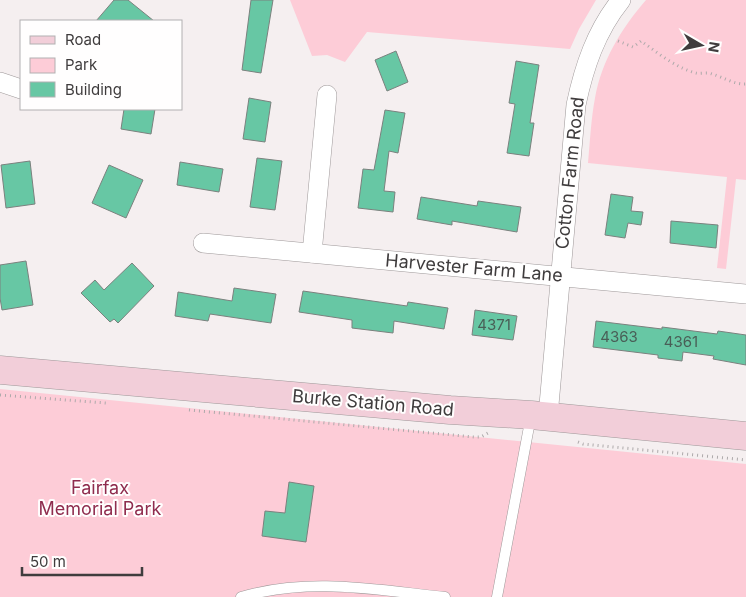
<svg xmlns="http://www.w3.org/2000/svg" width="746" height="597" viewBox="0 0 746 597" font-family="Inter,sans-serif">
  <rect width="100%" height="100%" fill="#f5eff0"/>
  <g fill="#fdccd7">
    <polygon points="290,0 596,0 579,29 570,49 367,32 345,62 327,55 312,56"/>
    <path d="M646,0H746V180L736,179L726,269L717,268L727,177L588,163C590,142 591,119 595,98C602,60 621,29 646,0Z"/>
    <polygon points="0,389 746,464 746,597 0,597"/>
  </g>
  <g fill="#67c7a4" stroke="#7b817e">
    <polygon points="114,0 128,0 154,21 96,21"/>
    <polygon points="251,0 273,0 261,73 242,70"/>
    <polygon points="396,51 408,82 387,91 375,60"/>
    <polygon points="516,61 539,65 530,123 534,123 529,156 507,153 515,104 509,103"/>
    <polygon points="249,98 271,102 265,142 243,139"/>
    <polygon points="124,109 155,109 151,134 121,129"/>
    <polygon points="385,110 405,113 398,153 389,151 384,191 395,192 393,212 358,208 363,169 374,170"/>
    <polygon points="257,158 282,161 275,210 250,207"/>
    <polygon points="30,161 35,204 6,208 1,165"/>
    <polygon points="180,162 223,169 219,192 177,185"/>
    <polygon points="109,165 143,180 126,218 92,203"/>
    <polygon points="611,194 633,197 631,211 643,212 641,225 628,223 625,238 605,235"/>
    <polygon points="421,197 477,206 478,201 521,207 517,232 452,221 452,225 417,219"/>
    <polygon points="671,221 718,225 716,248 670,243"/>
    <polygon points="26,261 33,305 2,310 0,298 0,265"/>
    <polygon points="132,263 154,286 118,323 114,319 110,322 81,293 95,280 104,290"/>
    <polygon points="234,288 276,294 271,323 210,314 208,321 175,316 178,292 232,301"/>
    <polygon points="303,291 407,306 408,302 448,308 444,329 394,321 393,333 352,328 352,320 299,312"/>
    <polygon points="475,310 517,316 513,340 472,335"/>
    <polygon points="596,321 662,329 662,327 717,334 718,331 746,335 746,365 713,359 714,356 683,352 682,361 658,358 658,355 593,347"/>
    <polygon points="289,482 314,486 306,542 262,536 265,511 285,513"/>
  </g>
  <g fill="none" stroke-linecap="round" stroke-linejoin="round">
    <defs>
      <g id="lane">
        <path d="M241,597C310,577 376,590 445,597"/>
        <polyline points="497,597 531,416"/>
      </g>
      <g id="street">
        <polyline points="0,82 21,89"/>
        <polyline points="203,243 746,294"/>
        <polyline points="312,253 327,95"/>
        <path d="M548,416L576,105C584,67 596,31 621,0"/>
      </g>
      <polyline id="secondary" points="0,370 450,410 531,415 746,436"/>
    </defs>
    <use href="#lane" stroke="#9e9899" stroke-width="11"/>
    <use href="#street" stroke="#9e9899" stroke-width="20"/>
    <use href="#secondary" stroke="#9e9899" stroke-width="29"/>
    <g stroke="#ada9aa" stroke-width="3" stroke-dasharray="1 4" stroke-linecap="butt">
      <path d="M618,41L633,47L641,41C658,53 676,68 696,73C701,74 707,72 712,74C723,77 735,85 746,84"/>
      <polyline points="0,395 106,403"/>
      <polyline points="189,410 474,437 481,437 488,433"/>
      <polyline points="578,442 583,444 746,460"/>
    </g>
    <use href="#lane" stroke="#fff" stroke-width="10"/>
    <use href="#street" stroke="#fff" stroke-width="19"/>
    <use href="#secondary" stroke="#f2ced9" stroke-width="28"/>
  </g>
  <g text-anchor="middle" stroke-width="4" stroke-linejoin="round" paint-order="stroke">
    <g font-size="15" fill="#495f57">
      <text x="494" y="330">4371</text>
      <text x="619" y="342">4363</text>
      <text x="681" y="347">4361</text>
    </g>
    <g font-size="18" fill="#3f3c3d" stroke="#fffefe">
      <text transform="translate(570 173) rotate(-84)" y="6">Cotton Farm Road</text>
      <text transform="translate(474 268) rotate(5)" y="6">Harvester Farm Lane</text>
      <text transform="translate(373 403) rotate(5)" y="6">Burke Station Road</text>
    </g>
    <g font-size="18" fill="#8f2c4e" stroke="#fffefe">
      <text x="100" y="494">Fairfax<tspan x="100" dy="21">Memorial Park</tspan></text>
    </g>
  </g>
  <rect x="20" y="20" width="162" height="90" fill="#fffefe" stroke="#b2b0b1"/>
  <rect x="30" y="36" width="25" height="8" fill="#f2ced9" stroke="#b2b0b1"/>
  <text x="65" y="45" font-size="15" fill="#3f3c3d">Road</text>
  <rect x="30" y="58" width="25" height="15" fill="#fdccd7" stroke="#b2b0b1"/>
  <text x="65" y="70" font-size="15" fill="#3f3c3d">Park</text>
  <rect x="30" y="82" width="25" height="15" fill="#67c7a4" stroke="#b2b0b1"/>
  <text x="65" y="95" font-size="15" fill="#3f3c3d">Building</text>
  <g transform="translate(701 45) rotate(99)" stroke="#fffefe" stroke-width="4" paint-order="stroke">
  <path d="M0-4L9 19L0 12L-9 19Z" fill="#3f3c3d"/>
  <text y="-8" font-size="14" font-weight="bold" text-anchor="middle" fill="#3f3c3d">N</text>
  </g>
  <path d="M22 567v8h120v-8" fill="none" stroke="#3f3c3d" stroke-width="2.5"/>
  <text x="30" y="567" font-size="15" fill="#3f3c3d" stroke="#fffefe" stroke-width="4" paint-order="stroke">50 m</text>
</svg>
